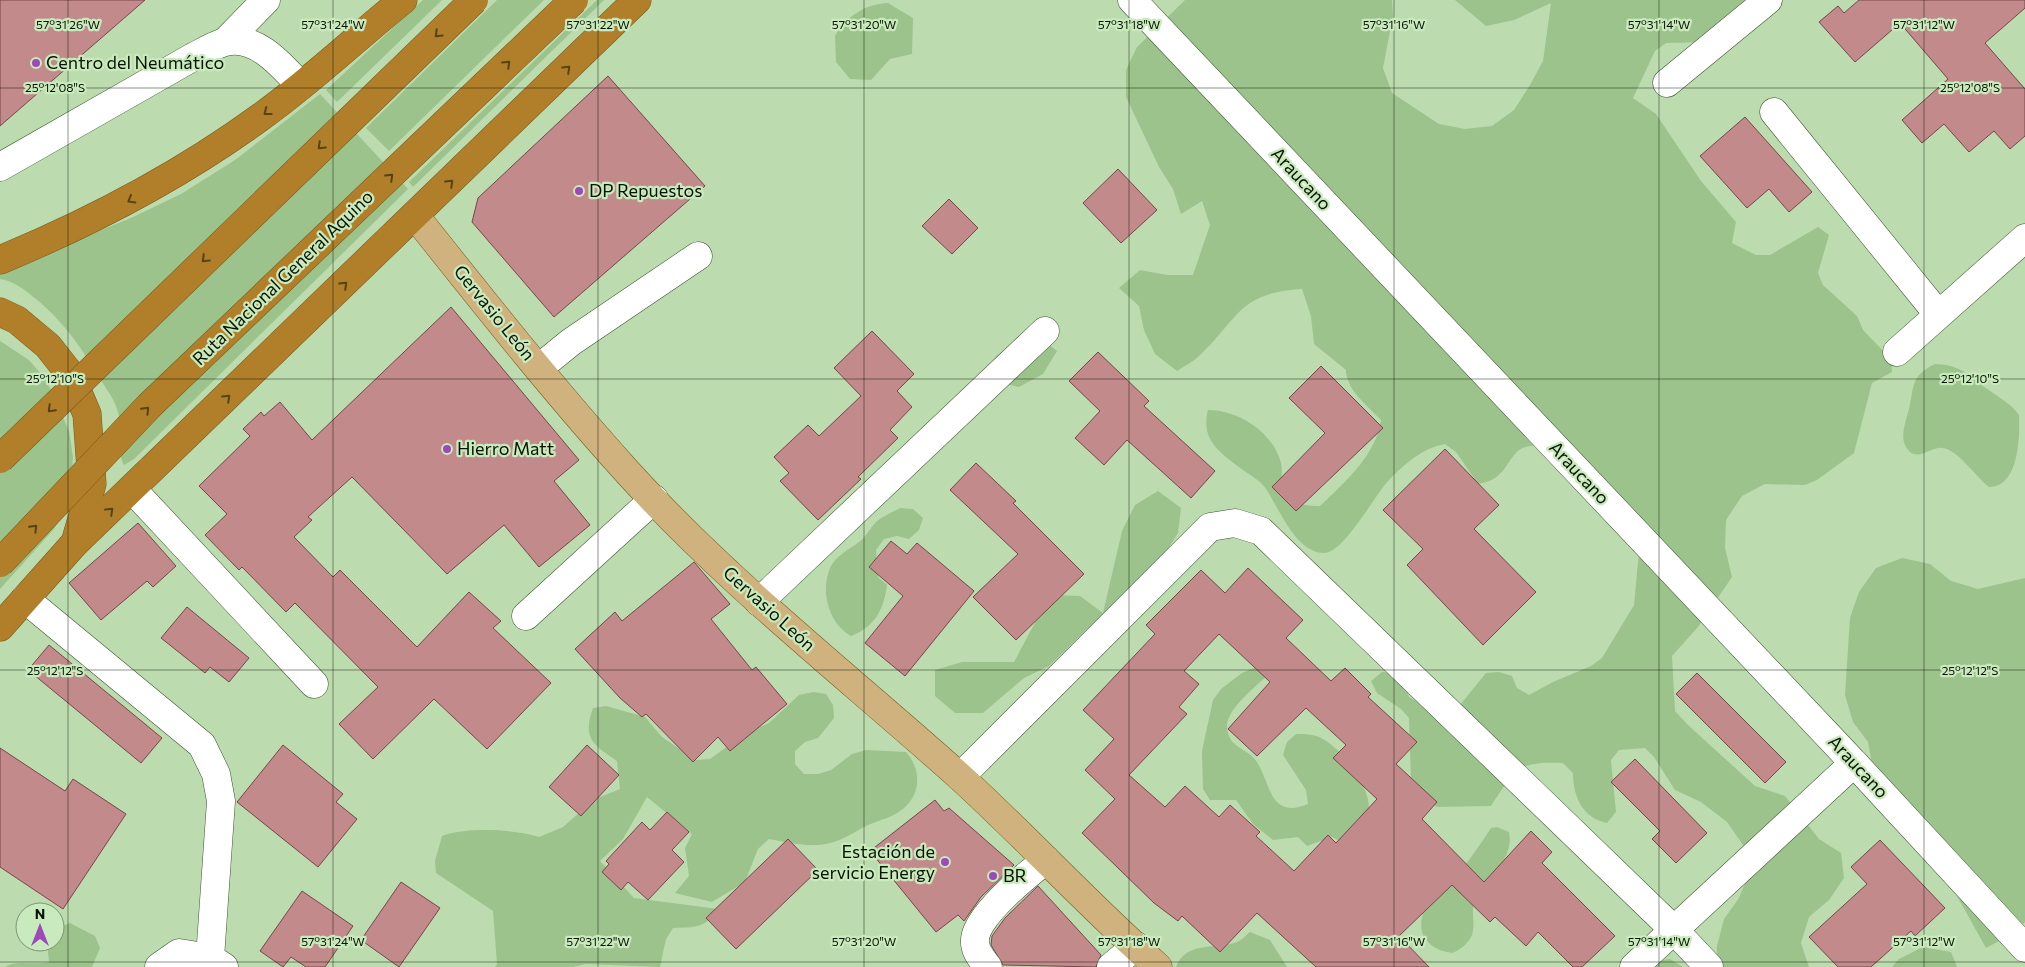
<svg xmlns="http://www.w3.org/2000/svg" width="2025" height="967" viewBox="0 0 2025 967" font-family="Commissioner,sans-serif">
  <rect width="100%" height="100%" fill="#bcdcaf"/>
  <g fill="#9cc38c">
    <polygon points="423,0 442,0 337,102 326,90"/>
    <polygon points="497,0 544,0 389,151 366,128"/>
    <polygon points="597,0 604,0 413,187 409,182"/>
    <path d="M1185,0H1392L1393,16L1383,68L1392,93L1439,124L1465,129L1492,126L1514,110L1530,85L1543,61L1551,3L1514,20L1486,26L1455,0H1745L1731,29L1706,42L1666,43L1655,51L1633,98L1656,114L1701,181L1736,222L1732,243L1756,255H1770L1818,227L1829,235L1818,273L1823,285L1857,316L1863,330L1891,359L1892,372L1872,383L1854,453L1817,480L1805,485L1765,484L1742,496L1726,520L1725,548L1732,577L1698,627L1672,656L1675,711L1688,725L1755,786L1785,796L1819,839L1841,853L1844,878L1829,900L1809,917L1801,943L1809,967H1716L1717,946L1724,919L1739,898L1750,871L1743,845L1727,822L1701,802L1675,790L1654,757L1645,748L1619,750L1611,760L1616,812L1607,823C1582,818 1573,796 1573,773L1563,763C1516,761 1516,769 1491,806L1438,807L1424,802L1411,782L1409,718L1401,709L1377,693L1371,681L1382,672L1395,673L1404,683L1409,697L1435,712L1460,705L1486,673L1499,672L1512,676L1517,688L1529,695L1553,682L1591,666L1602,658L1634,605L1640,541L1540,446C1503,442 1516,479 1478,484L1456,452L1445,444C1422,448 1405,464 1389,480C1374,496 1345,551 1325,553C1296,554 1279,508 1266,489C1261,481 1250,475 1243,470C1221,453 1200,441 1208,410C1238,410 1273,432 1281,463C1283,472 1280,482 1283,490C1289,504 1307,506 1320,506C1345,482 1376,455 1381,420C1368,406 1346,390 1346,370L1314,344L1311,316L1302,289C1238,293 1240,317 1199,356C1193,362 1184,366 1177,371L1155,354L1144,330L1139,306L1119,288L1140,270L1167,275H1193L1210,225L1202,201L1181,214L1173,189L1159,167L1126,97V70L1137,47Z"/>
    <path d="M888,3L913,18L912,54L890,59L871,80L850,79L836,62L835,36C847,16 865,4 888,3Z"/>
    <path d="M320,94L408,189L134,459L124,465C116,451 123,426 117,409C114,399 107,390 102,382C83,350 65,323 36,299C25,290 14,281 0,279V268L25,262L133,217L181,194L235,160Z"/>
    <polygon points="0,341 29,360 47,381 69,431 73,457 70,499 54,529 0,589"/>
    <polygon points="1018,341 1046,342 1057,351 1043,374 1019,387 1006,384 989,367 996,356"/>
    <path d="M1935,364C1962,364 1972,379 1993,393C2003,400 2012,405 2019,415C2020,437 2019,487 1989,487C1975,476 1958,450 1943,448C1933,446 1920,460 1910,452C1896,439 1908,418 1910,404C1912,396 1912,386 1917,378C1921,372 1928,367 1935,364Z"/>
    <polygon points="1158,491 1181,508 1178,533 1150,578 1113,618 1088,628 1049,666 1024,678 983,713 955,713 935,696 935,670 962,662 1014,662 1039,615 1054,595 1080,596 1103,613 1122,531 1135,505"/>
    <path d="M900,508L913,509L923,518L919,530L909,539L897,536L884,539L876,550L878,577L887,585C884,609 875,627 851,636C829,624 820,592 830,568C836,555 849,550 859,542C866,537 870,528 876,522C883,516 893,512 900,508Z"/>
    <polygon points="1902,558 1930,564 1951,581 1978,589 2025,578 2025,922 2014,933 1986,948 1956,894 1878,796 1868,742 1853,722 1845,695 1850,618 1859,592 1876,568"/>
    <path d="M1256,667L1270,673C1258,685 1227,708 1227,726C1228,747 1243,747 1253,757C1272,778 1266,821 1308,804L1306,790L1283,755L1287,742L1296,734C1306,734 1314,734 1323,739C1343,750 1369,785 1369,808C1369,820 1359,838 1356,849L1332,837L1307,846L1298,837L1273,840L1253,824L1236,800H1210L1203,789L1202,751L1213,700L1221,689L1242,673Z"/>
    <path d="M813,692L826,694L833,705L834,718L818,738L805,742L795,751V764L804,774H818L831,770L852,754L866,750L906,752C921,769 922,793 903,809C893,817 880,820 868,825C850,834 840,843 819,845C802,846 785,842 769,839L758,849L745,882L712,902L675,893L689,876L685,848L692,834L647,797L623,839L600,861L634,898L718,909C705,929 695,927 673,928L666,939L660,967L586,964L573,967H495L497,964L493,911L436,873L435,861L442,836C465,827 515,829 539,837L563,827L595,799L620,789L617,761C593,745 582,738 593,708L606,706L645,717L662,737L696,760L710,759L743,735L769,723L799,695Z"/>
    <path d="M1497,827L1509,832C1515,858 1487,880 1475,900C1470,911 1476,924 1472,935C1468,944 1460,950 1452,953C1418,948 1413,921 1433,896C1440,887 1451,881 1459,872C1471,859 1481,843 1491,828Z"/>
    <path d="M70,923L95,936L100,948L92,967H5C17,959 34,966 49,962L47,942H55V929Z"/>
    <path d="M1250,932L1270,940L1287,967H1176C1185,941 1218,949 1237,942C1242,940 1246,935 1250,932Z"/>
    <polygon points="1923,947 1951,952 1957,967 1892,967 1899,959"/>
    <polygon points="1670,959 1683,967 1648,967 1654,961"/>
  </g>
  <g fill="#c38a8c" stroke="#784548" fill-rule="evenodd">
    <polygon points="0,0 145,0 0,126"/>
    <polygon points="1859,0 2025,0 2025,8 1985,43 2025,89 2025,136 2010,149 1994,131 1969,152 1944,124 1922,143 1902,120 1948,79 1900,23 1855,62 1819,22 1838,6 1844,13"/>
    <polygon points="608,76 705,186 554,317 472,222 478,198"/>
    <polygon points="1745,117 1812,192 1789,212 1769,189 1747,208 1700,156"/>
    <polygon points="1118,169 1157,210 1121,243 1083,203"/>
    <polygon points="949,199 978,228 952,254 922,226"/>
    <polygon points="451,307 579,460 554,481 590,525 539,567 504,525 447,574 352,477 308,517 312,520 294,537 333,577 340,570 417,647 469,592 501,621 493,628 551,683 487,749 434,699 373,759 339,724 378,687 295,603 286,612 242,567 239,570 205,535 227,514 199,486 250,436 243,429 261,412 264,416 280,402 312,440"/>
    <polygon points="872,331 914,374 897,391 912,407 890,430 898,438 858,477 861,479 818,520 780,481 789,473 774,457 808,425 819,436 861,396 834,368"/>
    <polygon points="1098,352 1149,401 1144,406 1215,471 1191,498 1127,440 1104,465 1075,438 1100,411 1069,381"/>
    <polygon points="1321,366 1383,428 1296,511 1272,487 1325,433 1289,398"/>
    <polygon points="1445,449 1499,505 1474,529 1536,592 1483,645 1407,565 1423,549 1383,510"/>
    <polygon points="976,463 1016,501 1013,503 1084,574 1016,640 973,597 1018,554 950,490"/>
    <polygon points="138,523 176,566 153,587 147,581 101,620 69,583"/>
    <polygon points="891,541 907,554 917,543 974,591 905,676 865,643 903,596 869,567"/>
    <polygon points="694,562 730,604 711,619 752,670 756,667 787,704 730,751 718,737 693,762 646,714 642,717 620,698 575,649 615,612 622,621"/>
    <path d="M1248,568L1303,620L1286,638L1331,681L1345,668L1371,694L1368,697L1417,742L1396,764L1437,802L1422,819L1484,882L1531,831L1552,852L1542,863L1615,936L1582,967H1573L1538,932L1526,946L1495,917L1490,922L1452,885L1399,936L1429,967H1316L1257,913L1220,952L1182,916L1178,921L1154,903L1082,833L1115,799L1085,770L1114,739L1083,710L1155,634L1146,625L1201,570L1225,593ZM1219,634L1270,682L1228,729L1257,756L1306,708L1346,745L1333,758L1377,799L1336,843L1328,835L1294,871L1256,836L1260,832L1230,805L1219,817L1185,786L1165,807L1129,775L1187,714L1179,707L1199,684L1184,671Z"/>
    <polygon points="187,607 249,658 229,682 210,667 205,673 161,638"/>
    <polygon points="49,645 162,738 141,763 28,670"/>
    <polygon points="1697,673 1786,762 1765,783 1676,694"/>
    <polygon points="283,745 343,794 336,802 357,819 318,867 237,802"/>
    <polygon points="587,745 619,775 581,816 549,787"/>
    <polygon points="0,748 65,791 73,779 126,814 63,909 0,867"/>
    <polygon points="1635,759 1707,833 1676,863 1652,839 1660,831 1611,782"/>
    <polygon points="935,800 944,811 949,808 1014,865 981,897 964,921 958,915 936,932 870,851"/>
    <polygon points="667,812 689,832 672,850 684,862 648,900 628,882 621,890 602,872 609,864 606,861 642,822 650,830"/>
    <polygon points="788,839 818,870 736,949 706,918"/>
    <polygon points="1880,840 1945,908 1915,936 1911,931 1871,967 1838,967 1809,937 1867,884 1851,867"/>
    <polygon points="401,882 440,908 399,967 361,940"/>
    <polygon points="1038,886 1101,955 1096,967 1003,965 991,945 992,936 1005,918"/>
    <polygon points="302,891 353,926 325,967 306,967 291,957 283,967 260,951"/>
  </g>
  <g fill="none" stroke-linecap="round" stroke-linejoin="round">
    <defs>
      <g id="minor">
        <polyline points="1132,0 1854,763 2025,948"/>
        <polyline points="226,41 266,0"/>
        <polyline points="1667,83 1768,0"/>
        <polyline points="1774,112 1938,314"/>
        <path d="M0,167L193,57C203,52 214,45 225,42C256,34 282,66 300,85"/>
        <polyline points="1897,352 2025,238"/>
        <polyline points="539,368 571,342 698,256"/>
        <polyline points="132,489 314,684"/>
        <polyline points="25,599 202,745 216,774 221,801 210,958"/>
        <polyline points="759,602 1045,331"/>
        <polyline points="526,616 654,499"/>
        <polyline points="960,777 1210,527 1235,523 1261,531 1673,929 1709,967"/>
        <polyline points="159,967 179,953 210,958 224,967"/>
        <path d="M988,967C982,959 974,951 975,940C975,916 1028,874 1046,860"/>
        <polyline points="1111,967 1136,946"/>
        <polyline points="1634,967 1854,763"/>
      </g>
      <path id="major" d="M416,217C483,301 550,386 622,466C724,580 845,674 959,776C1027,838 1089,906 1158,967"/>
      <g id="highway">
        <path d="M0,260C94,221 180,176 262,116C311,81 356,38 403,0"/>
        <polyline points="0,312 17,320 48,346 70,374 87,414 92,484 75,543"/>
        <polyline points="0,627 74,544 637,0"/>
      </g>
    </defs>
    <use href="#minor" stroke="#3a552d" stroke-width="29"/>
    <use href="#major" stroke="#765a1c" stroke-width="29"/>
    <use href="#highway" stroke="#765a1c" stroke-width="29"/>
    <use href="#minor" stroke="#fff" stroke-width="28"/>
    <use href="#major" stroke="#d0b27f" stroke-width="28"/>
    <use href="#highway" stroke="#b17f29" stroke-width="28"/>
    <defs>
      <g id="highway-bridge">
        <polyline points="0,459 474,0"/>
        <polyline points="0,563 150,405 574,0"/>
      </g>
    </defs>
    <use href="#highway-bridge" stroke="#765a1c" stroke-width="29" stroke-linecap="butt"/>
    <use href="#highway-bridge" stroke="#b17f29" stroke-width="28"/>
  </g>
  <defs><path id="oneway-chevron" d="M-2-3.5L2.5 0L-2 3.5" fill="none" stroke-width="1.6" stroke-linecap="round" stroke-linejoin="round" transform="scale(1.25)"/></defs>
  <g stroke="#554415">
    <use href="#oneway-chevron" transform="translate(438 34) rotate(136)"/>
    <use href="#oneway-chevron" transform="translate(507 64) rotate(-44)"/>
    <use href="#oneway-chevron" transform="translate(567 69) rotate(-44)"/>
    <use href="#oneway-chevron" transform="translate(267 112) rotate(142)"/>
    <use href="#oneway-chevron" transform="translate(321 146) rotate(136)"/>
    <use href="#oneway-chevron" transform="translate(390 177) rotate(-44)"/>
    <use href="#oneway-chevron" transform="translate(450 183) rotate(-44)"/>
    <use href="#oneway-chevron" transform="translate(131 200) rotate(150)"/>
    <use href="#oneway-chevron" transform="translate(205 259) rotate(136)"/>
    <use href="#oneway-chevron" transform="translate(344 285) rotate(-44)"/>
    <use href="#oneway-chevron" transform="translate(227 398) rotate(-44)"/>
    <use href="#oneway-chevron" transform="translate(51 409) rotate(135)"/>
    <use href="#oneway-chevron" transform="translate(146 410) rotate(-46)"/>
    <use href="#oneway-chevron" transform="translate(110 511) rotate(-44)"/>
    <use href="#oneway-chevron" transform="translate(34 528) rotate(-46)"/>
  </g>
  <path fill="none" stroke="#091405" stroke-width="1" stroke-opacity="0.45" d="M68,0V967M333,0V967M598,0V967M864,0V967M1129,0V967M1394,0V967M1659,0V967M1924,0V967M0,88H2025M0,379H2025M0,670H2025M0,962H2025"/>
  <g fill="#9c4ab9" stroke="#c9eabc" stroke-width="2">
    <circle cx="36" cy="63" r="5"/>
    <circle cx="579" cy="191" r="5"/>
    <circle cx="447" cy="449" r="5"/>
    <circle cx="945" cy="862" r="5"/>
    <circle cx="993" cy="876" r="5"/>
  </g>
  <g text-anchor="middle" stroke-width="4.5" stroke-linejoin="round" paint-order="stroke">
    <g font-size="18" fill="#091405" stroke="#c9eabc" text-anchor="start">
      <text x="46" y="69">Centro del Neumático</text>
      <text x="589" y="197">DP Repuestos</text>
      <text x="457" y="455">Hierro Matt</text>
      <text x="935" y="858" text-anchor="end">Estación de<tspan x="935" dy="21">servicio Energy</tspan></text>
      <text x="1003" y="882">BR</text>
    </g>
    <g font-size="18" fill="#091405" stroke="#c9eabc">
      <text transform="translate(1301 179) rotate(47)" y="6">Araucano</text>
      <text transform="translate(283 278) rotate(-44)" y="6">Ruta Nacional General Aquino</text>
      <text transform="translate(494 313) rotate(51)" y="6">Gervasio León</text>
      <text transform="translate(1579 473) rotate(47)" y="6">Araucano</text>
      <text transform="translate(769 609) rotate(42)" y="6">Gervasio León</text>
      <text transform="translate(1858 767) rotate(47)" y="6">Araucano</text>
    </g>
  </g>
  <g font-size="12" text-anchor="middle" fill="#091405" stroke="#c9eabc" stroke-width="4.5" stroke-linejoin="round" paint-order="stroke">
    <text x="68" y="29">57°31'26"W</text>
    <text x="333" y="29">57°31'24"W</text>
    <text x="598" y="29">57°31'22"W</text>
    <text x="864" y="29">57°31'20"W</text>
    <text x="1129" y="29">57°31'18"W</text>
    <text x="1394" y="29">57°31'16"W</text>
    <text x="1659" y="29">57°31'14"W</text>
    <text x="1924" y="29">57°31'12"W</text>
    <text x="55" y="92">25°12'08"S</text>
    <text x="1970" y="92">25°12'08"S</text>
    <text x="55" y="383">25°12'10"S</text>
    <text x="1970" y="383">25°12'10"S</text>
    <text x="55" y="675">25°12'12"S</text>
    <text x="1970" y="675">25°12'12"S</text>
    <text x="333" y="946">57°31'24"W</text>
    <text x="598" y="946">57°31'22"W</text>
    <text x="864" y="946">57°31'20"W</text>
    <text x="1129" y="946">57°31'18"W</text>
    <text x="1394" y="946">57°31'16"W</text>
    <text x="1659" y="946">57°31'14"W</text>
    <text x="1924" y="946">57°31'12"W</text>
  </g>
  <g transform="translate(40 927)"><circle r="24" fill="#c9eabc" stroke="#7c9473"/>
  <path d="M0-4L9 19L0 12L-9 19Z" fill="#9c4ab9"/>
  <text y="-8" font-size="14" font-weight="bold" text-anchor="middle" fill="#091405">N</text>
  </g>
</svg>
